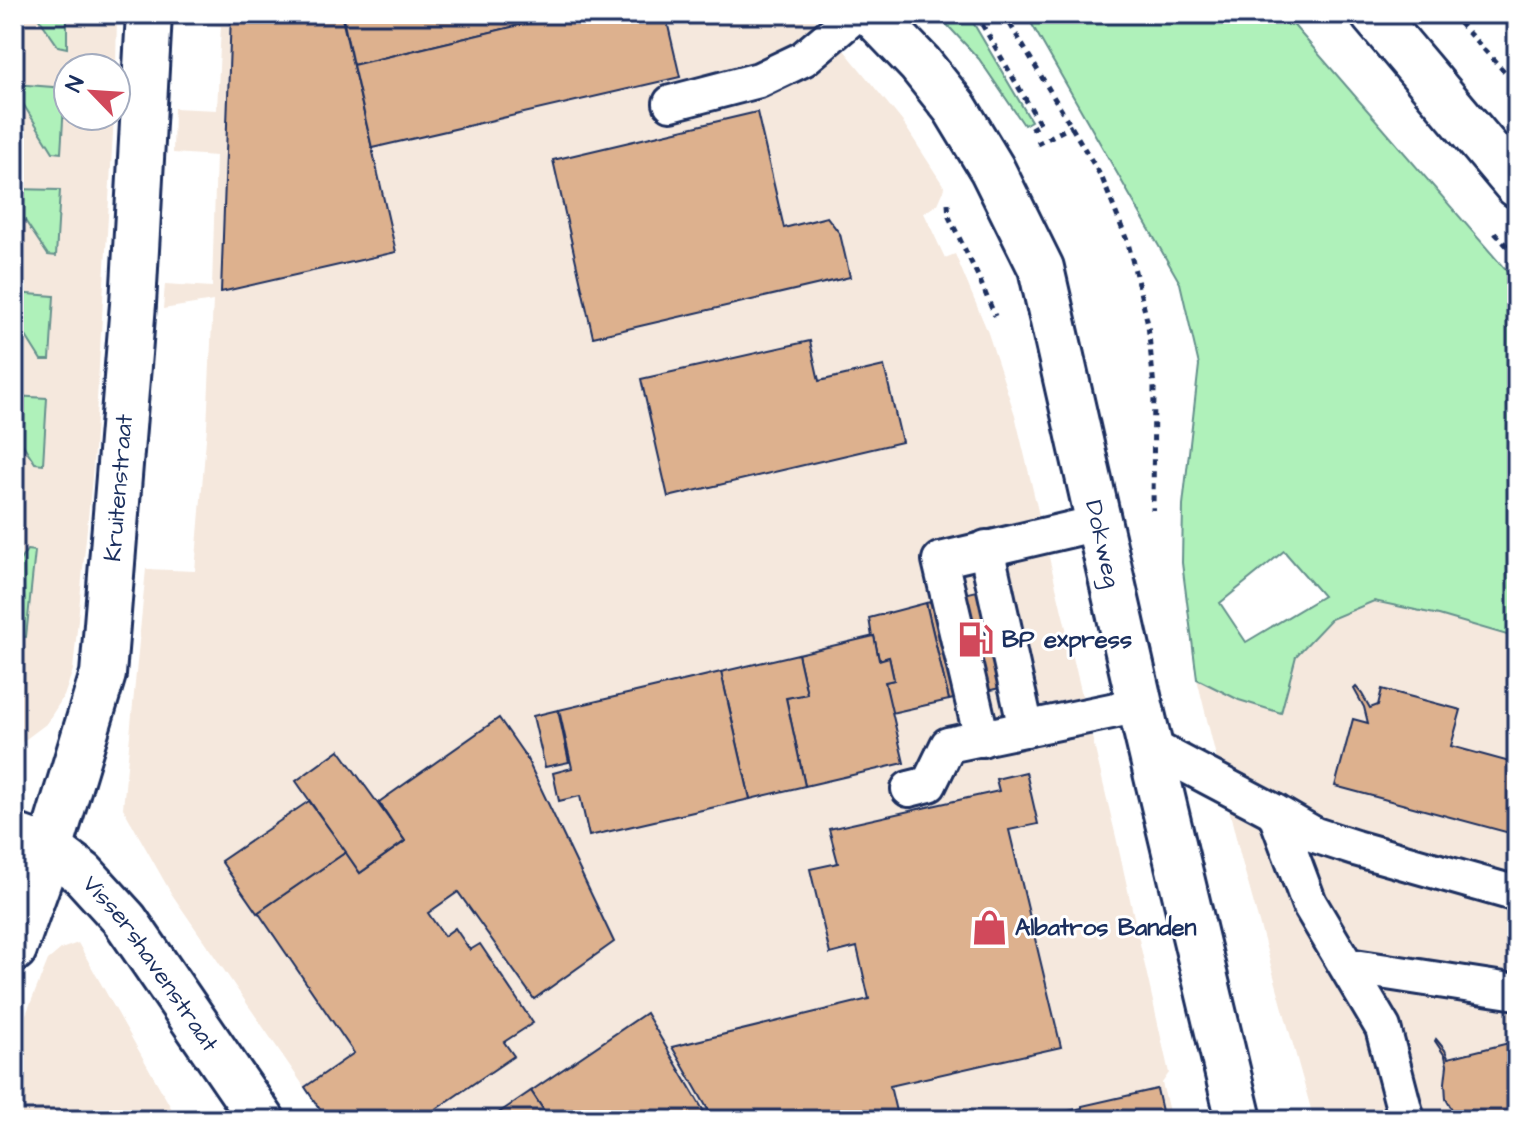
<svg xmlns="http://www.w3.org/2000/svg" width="1531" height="1134" viewBox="0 0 1531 1134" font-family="'Architects Daughter',sans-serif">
  <rect width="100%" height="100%" fill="#fff"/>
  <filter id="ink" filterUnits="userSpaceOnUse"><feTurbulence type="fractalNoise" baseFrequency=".0125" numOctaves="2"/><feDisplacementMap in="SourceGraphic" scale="16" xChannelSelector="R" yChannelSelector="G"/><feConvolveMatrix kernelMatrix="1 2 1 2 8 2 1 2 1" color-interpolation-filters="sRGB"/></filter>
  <g filter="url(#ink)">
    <g fill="#f5e8dd">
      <polygon points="14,14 117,14 116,68 68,68 68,116 114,116 93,467 73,670 64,696 46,724 14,748"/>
      <polygon points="177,14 785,14 791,20 797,14 810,14 844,50 902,121 945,188 938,204 924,213 945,258 955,254 987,330 1015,415 1116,837 1169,1073 1162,1083 1171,1120 327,1120 171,893 123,808 146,569 195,571 207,427 213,301 163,309 165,284 212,287 216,156 173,153 174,108 217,110 221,26 178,22"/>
      <polygon points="1374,601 1439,615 1517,638 1517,1120 1314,1120 1241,858 1197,679 1239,700 1281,713 1296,656 1331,619"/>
      <polygon points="78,943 178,1120 14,1120 14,1044 48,960 61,949"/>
    </g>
    <g fill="#aff1ba" stroke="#65908c" stroke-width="2" fill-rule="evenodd">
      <polygon points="36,14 67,14 67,48 58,46"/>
      <polygon points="937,14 968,14 1031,121 1024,125 979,59"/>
      <path d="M1026,14H1284L1517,283V638L1439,615L1374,601L1331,619L1296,656L1281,713L1239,700L1197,679L1182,563L1183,505L1199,365L1180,283ZM1284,551L1323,596L1246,642L1220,603Z"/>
      <polygon points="15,84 65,88 61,153 53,152 15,91"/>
      <polygon points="14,189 60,190 56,256 48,255 14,204"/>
      <polygon points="14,293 54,296 50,360 41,360 14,317"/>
      <polygon points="14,396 47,398 43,464 35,463 14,431"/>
      <polygon points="27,550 35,551 26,637 14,636 14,569"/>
    </g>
    <g fill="#ddb18e" stroke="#1b2f5e" stroke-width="2">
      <polygon points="231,14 341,14 396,252 221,292"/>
      <polygon points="342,14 566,14 353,65"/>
      <polygon points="566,14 661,14 666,17 680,77 372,148 353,65"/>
      <polygon points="757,112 784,228 827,217 840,234 850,277 593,337 553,160"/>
      <polygon points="810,341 819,381 884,366 902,442 668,497 641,379"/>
      <polygon points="1002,585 1025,682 949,700 926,603"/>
      <polygon points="926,603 949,700 891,713 885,682 894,680 889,657 879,660 874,636 872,637 869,618"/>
      <polygon points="874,636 879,660 889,657 894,680 885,682 904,763 805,786 786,698 807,694 798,654"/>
      <polygon points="798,654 807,694 786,698 805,786 750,799 721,672"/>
      <polygon points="721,672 750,799 589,836 580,796 559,801 553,773 572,768 559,710"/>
      <polygon points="1356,687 1362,694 1370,708 1378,705 1382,689 1461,710 1451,746 1517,764 1517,835 1335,786 1353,719 1368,723 1364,707 1354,689"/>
      <polygon points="558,710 569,762 545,767 533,716"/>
      <polygon points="499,718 526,757 614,942 534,999 458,892 428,913 444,936 455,928 470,950 480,944 533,1023 504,1042 514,1056 420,1120 327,1120 305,1087 354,1053 258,912 346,852 360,873 400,845 405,841 379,802"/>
      <polygon points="339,750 405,841 360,873 296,781"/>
      <polygon points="1026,772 1038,824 1009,830 1061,1047 890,1086 898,1120 714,1120 672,1047 869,999 857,947 830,954 810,869 838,863 829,829 999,791 996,779"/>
      <polygon points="309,801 346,852 257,913 221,861"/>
      <polygon points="646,1013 709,1120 550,1120 531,1091"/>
      <polygon points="1436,1039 1445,1050 1448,1058 1517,1041 1517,1120 1458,1120 1446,1099 1445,1083 1447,1065 1445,1056 1435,1041"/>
      <polygon points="1157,1089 1164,1120 1027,1120 1082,1108 1082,1106"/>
      <polygon points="531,1091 550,1120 488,1120"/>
    </g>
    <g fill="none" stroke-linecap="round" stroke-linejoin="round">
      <defs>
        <g id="service">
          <polyline points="671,103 759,80 803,59 856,14"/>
          <polyline points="986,548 1026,729"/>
          <polyline points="982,739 940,560 1098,523"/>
          <polyline points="1150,746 1275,812 1315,835 1355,848 1517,894"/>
          <polyline points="909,789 929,784 948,745 1140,705"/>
          <polyline points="1275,812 1309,903 1383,1028 1407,1120"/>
          <polyline points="1348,966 1517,992"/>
        </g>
        <g id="minor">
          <path id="s1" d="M14,836L50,849L83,874L125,920L262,1120"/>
          <path id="s2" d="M14,949L50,849L103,674L133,304L149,14"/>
        </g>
        <polyline id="tertiary" points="1373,14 1517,185"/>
        <g id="secondary">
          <path id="s3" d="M872,14L920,64L955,108L992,169L1041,268L1140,705L1239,1120"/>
        </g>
      </defs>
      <use href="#service" stroke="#1b2f5e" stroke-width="40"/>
      <use href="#minor" stroke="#1b2f5e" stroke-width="50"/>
      <use href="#tertiary" stroke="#1b2f5e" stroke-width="50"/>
      <use href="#secondary" stroke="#1b2f5e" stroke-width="50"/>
      <g stroke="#1b2f5e" stroke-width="5" stroke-dasharray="6 6" stroke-linecap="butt">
        <polyline points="976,14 1040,124 1029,130"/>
        <polyline points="1004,14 1102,178 1128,243 1148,324 1154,388 1153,510"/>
        <polyline points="1451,14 1517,85"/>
        <polyline points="1037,144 1072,126"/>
        <polyline points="948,204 949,217 978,276 995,316"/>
        <polyline points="1495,233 1517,257"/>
      </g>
      <use href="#service" stroke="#fff" stroke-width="34"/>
      <use href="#minor" stroke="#fff" stroke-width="44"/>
      <use href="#tertiary" stroke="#fff" stroke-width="44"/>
      <use href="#secondary" stroke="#fff" stroke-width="44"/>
    </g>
  </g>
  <defs>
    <symbol id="fuel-bare" viewBox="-9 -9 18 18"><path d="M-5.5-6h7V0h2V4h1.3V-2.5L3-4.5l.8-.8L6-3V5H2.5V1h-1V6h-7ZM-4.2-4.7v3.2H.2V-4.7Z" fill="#d1495b" stroke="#fff" stroke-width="2.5" paint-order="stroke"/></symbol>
    <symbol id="shop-bare" viewBox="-9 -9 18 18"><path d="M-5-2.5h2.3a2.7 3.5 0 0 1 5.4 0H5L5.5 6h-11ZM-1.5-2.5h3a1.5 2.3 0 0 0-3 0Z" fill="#d1495b" stroke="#fff" stroke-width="2.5" paint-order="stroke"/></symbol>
  </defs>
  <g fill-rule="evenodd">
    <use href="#fuel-bare" x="950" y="614" width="51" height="51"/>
    <use href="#shop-bare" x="964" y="902" width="51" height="51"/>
  </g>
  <g text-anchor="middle" stroke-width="6" stroke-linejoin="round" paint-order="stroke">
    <g font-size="24" fill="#1b2f5e" stroke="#fff">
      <text dy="8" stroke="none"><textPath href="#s2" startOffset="476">Kruitenstraat</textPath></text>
      <text dy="8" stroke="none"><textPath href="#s3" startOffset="590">Dokweg</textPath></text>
      <text dy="8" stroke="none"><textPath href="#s1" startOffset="192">Vissershavenstraat</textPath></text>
    </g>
    <g font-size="24" font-weight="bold" fill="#1b2f5e" stroke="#fff" text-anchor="start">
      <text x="1002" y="647">BP express</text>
      <text x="1015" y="935">Albatros Banden</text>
    </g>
  </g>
  <rect width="1531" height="1134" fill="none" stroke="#fff" stroke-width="48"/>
  <rect x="24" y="24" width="1483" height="1086" fill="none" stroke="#1b2f5e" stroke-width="3" filter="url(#ink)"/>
  <g transform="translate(92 92) rotate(295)"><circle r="38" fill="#ffffff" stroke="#a4acbf" stroke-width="2"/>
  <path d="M0-6L14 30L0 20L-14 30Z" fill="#d1495b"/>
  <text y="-12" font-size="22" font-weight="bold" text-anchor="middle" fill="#1b2f5e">N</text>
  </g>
</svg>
